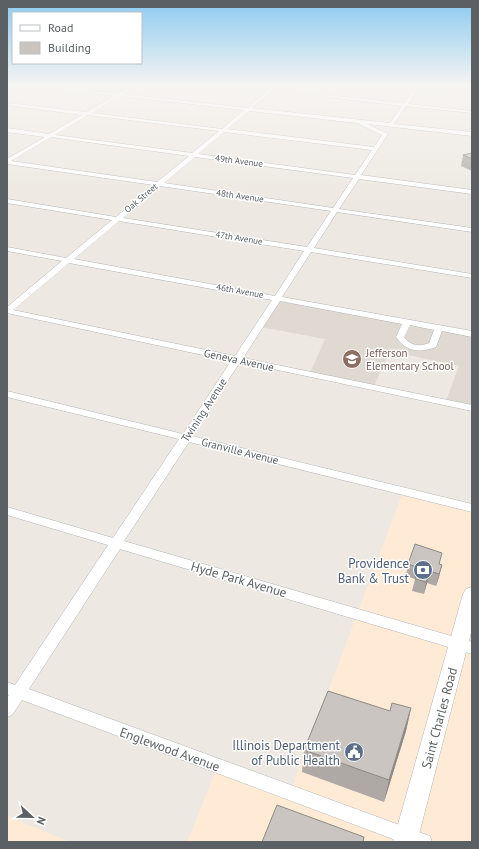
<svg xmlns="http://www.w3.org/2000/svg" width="479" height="849" viewBox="0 0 479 849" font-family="'PT Sans',sans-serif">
  <rect width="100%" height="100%" fill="#ede8e1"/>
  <g fill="#ffebd5">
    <polygon points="403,492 472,509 472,584 402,842 187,842 219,764 291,790"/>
    <polygon points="460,649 472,653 472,842 410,842"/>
    <polygon points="7,816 70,842 7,842"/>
  </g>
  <polygon fill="#dfd9d2" points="278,300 472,335 472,406 446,401 459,366 390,351 374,386 310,373 325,339 261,327"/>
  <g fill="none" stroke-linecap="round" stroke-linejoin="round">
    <defs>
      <path id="minor" d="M37,86C63,84 90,92 116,93C123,93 128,86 136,86L124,94L247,108L267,91L225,87L223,86L270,89L274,86H278L252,108L390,123L402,106L303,94L305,93L404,103L415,88L410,86L472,91V93L419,88L408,104L472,111V113L406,106L394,124L472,132V136L367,124L388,134L361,175L472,190V194L359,179L339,209L472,228V232L337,212L314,248L472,274V278L311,252L282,297L472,331V337L442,331L436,347C420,353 406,352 396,337L402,324L280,301L243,358L472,405V411L240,362L192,436L472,504V512L189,442L124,541L472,642V654L120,549L29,689L424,834L430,836L432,842H401L22,700L12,715L7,717V697L9,695L7,694V682L15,685L108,545L7,515V507L113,538L179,439L7,397V391L183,434L231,361L7,313V307L62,261L7,251V247L66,258L112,220L7,203V199L116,217L154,185L7,164V159L45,137L7,132V128L49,134L82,115L7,105V103L86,112L114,96ZM120,96L244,110L222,129L92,113ZM249,111L357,123L382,135L374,147L227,129ZM88,115L219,131L192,153L55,135ZM224,132L372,150L355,175L198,154ZM51,137L189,156L157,182L11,161ZM195,157L353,178L333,208L164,183ZM160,186L331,211L307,247L123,218ZM119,221L304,251L275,296L74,259ZM69,263L272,300L235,356L13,310ZM410,325L434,330L429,343C419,347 411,346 404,337Z"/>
      <polygon id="secondary" points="472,587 472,629 417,842 393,842 463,594 466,589"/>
    </defs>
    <use href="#minor" stroke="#b2b6b9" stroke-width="1"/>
    <use href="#secondary" stroke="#b1b7ba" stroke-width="1"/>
    <use href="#minor" fill="#fff" fill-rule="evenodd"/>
    <use href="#secondary" fill="#fff" fill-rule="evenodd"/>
  </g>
  <g fill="#aea9a5">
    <polygon points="472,153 472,171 461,166 463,155"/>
    <polygon points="408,564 440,564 439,577 436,586 427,583 424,594 412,591 415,579 406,576"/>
    <polygon points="411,708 406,731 384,802 302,772 304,750 390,711"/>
  </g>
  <g fill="#8d8a86">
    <polygon points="442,565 439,577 436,586 439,574"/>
    <polygon points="430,571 427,583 424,594 426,582"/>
    <polygon points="411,708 406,731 384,802 389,780"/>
  </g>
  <g fill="#cac5c0" stroke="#8d8a86">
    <polygon points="472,153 472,159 463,155"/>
    <polygon points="415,544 442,553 439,564 442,565 439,574 430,571 426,582 415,579 419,568 408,564"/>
    <polygon points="328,691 390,711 392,703 411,708 389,780 304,750"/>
    <polygon points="277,805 364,837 363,842 262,842"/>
  </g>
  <linearGradient id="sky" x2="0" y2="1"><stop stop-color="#8bcaf1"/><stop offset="0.42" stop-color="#f7f5f2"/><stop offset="1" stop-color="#f7f5f2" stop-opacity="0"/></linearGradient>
  <rect width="479" height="205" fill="url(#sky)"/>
  <defs>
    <symbol id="school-disc" viewBox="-11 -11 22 22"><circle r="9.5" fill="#8d6e63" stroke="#fff"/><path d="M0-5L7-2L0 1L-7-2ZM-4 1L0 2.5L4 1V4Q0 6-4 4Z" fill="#fff"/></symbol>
    <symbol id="bank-disc" viewBox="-11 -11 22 22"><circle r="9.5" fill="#5c6f8a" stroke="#fff"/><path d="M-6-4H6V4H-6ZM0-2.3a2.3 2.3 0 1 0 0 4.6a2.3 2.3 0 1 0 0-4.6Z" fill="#fff"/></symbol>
    <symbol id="civic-disc" viewBox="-11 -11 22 22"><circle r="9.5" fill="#5c6f8a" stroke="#fff"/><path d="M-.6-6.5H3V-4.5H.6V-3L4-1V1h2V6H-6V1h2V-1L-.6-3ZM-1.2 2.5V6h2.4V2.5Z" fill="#fff"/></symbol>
  </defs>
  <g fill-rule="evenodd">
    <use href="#school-disc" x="341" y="348" width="22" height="22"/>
    <use href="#bank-disc" x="412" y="559" width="22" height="22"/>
    <use href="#civic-disc" x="343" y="741" width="22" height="22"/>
  </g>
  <g text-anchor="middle" stroke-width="3" stroke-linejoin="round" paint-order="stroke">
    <g font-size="9" fill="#5a6063" stroke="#fff">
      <text transform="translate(239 161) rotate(7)" y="3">49th Avenue</text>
      <text transform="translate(240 196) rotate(8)" y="3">48th Avenue</text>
      <text transform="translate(141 198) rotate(-40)" y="3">Oak Street</text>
      <text transform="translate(239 238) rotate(9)" y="3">47th Avenue</text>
      <text transform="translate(240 291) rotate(10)" y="3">46th Avenue</text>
    </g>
    <g font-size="11" fill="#785e54" stroke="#fff" text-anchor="start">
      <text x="366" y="357">Jefferson<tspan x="366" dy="13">Elementary School</tspan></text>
    </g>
    <g font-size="11" fill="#5a6063" stroke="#fff">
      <text transform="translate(239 360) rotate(12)" y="4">Geneva Avenue</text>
      <text transform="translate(204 410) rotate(-57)" y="4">Twining Avenue</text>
      <text transform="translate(240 451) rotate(14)" y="4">Granville Avenue</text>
    </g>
    <g font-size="13" fill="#4e5e75" stroke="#fff" text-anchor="end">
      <text x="409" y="568">Providence<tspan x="409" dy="15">Bank &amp; Trust</tspan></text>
      <text x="340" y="750">Illinois Department<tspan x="340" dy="15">of Public Health</tspan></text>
    </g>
    <g font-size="13" fill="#5a6063" stroke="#fff">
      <text transform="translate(239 579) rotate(16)" y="5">Hyde Park Avenue</text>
      <text transform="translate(439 718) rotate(-75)" y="5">Saint Charles Road</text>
      <text transform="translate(170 749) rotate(20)" y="5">Englewood Avenue</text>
    </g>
  </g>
  <rect width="479" height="849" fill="none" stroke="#5a6063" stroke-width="16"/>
  <rect x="12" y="12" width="130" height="52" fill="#ffffff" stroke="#bdbfc1"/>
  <rect x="20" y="25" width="20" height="6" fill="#ffffff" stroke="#bdbfc1"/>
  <text x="48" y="32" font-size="12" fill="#5a6063">Road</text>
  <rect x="20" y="42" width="20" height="12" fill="#cac5c0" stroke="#bdbfc1"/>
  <text x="48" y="52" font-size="12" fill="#5a6063">Building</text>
  <g transform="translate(32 817) rotate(112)" stroke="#ffffff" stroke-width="3" paint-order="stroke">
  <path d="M0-3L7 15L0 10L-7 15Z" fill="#5a6063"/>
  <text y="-6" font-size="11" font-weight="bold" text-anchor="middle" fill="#5a6063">N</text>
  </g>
</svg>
